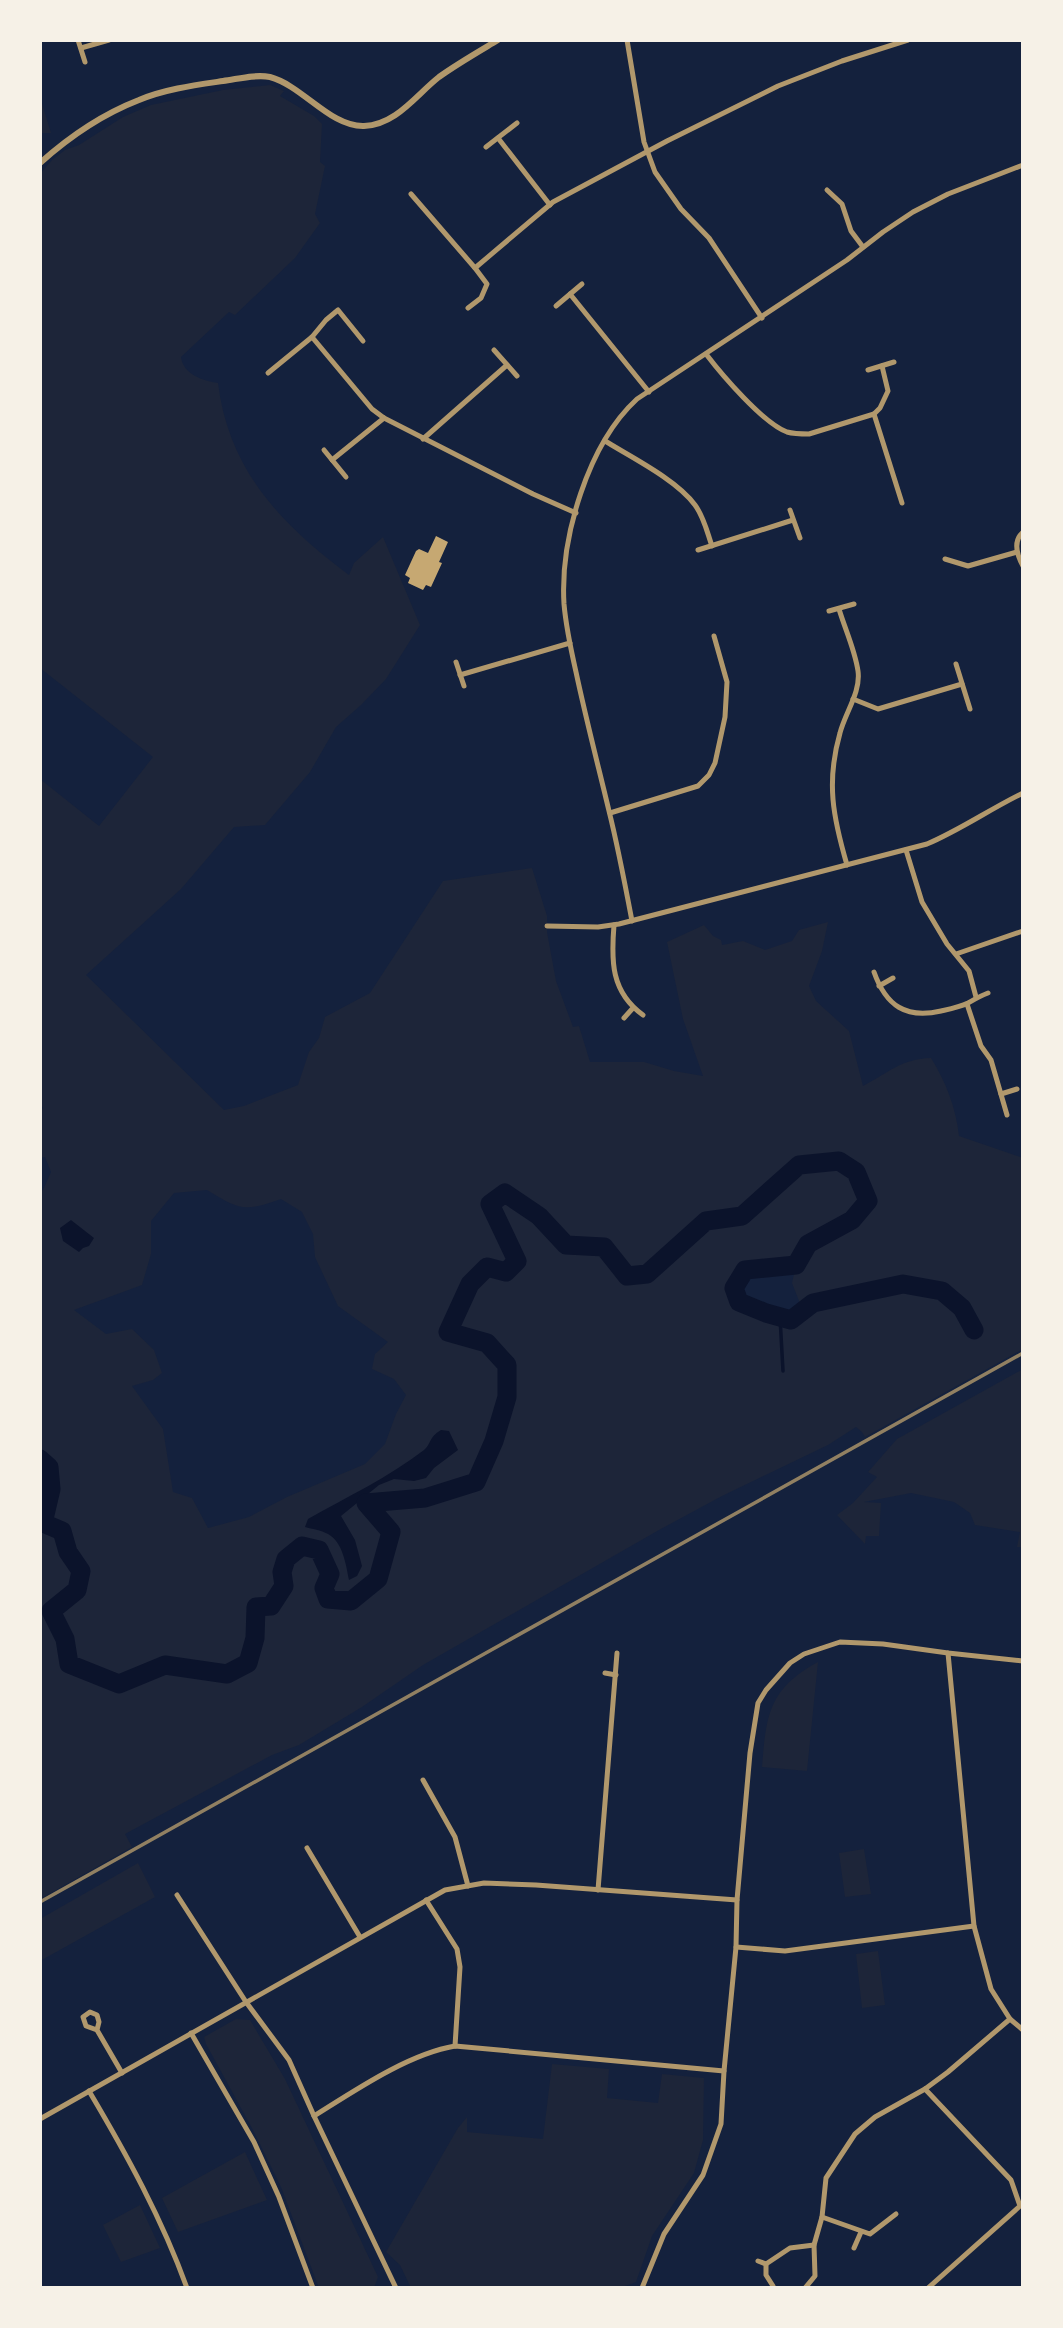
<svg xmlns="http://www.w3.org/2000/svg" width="1063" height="2328" viewBox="0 0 1063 2328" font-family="Manrope,sans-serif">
  <rect width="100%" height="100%" fill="#14213d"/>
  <g fill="#1d2539" fill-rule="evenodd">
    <path d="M270,85L284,91L280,96L314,116L322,124L320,162L325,166L315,214L320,223L295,258L235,315L229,312L181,357C183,374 203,381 218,383C229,471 281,524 349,575L354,563L383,537L420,625L386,679L361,705L336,727L310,772L265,825L234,827L181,889L86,975L224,1110L244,1106L298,1085L309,1052L319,1038L325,1017L370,993L443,881L532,868L547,916V932L556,981L573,1027L579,1026L590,1062H644L674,1071L703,1076L683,1019L667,942L704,925L713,936L721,940L722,945L743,941L765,950L792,941L799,930L828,922L822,951L809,986L816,1001L849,1031L863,1086C888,1073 901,1059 931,1058C946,1082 956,1108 959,1136L1023,1158V1349L865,1437L862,1432L856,1427L828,1445L722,1496L659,1530L423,1665L362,1707L299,1745L272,1755L125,1834L132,1847L40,1899V1191L43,1190L51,1172L45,1157L40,1158V1111L43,1108L40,1104V779L99,826L153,757L40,668V174L52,160L65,150L79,145L123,117L151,105L223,90ZM207,1190C239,1210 245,1212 281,1199L302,1212L313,1234L315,1257L338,1306L388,1342L375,1354L372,1369L394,1379L406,1395L396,1414L385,1444L365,1464L287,1497L249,1517L208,1528L192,1498L173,1492L163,1429L132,1386L153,1380L162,1373L154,1350L132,1329L106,1334L74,1310L142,1285L151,1254V1221L174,1193ZM796,1265L792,1283L803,1311L791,1320L766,1313L740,1302L734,1288L745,1270ZM908,1283L951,1288L968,1303L955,1295Z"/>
    <polygon points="40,97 51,133 40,133"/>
    <polygon points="1023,1369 1023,1547 1017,1547 1020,1532 975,1525 970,1513 954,1502 911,1493 864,1502 881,1503 879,1536 866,1536 865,1544 837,1515 853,1503 877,1477 868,1472 897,1439"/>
    <path d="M818,1662L807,1771L762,1767C766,1714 769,1689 818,1662Z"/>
    <polygon points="864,1849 871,1894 845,1897 839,1853"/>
    <polygon points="138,1863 155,1897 40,1961 40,1919"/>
    <polygon points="878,1951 885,2005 862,2008 856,1954"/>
    <polygon points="236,2019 250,2020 285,2079 378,2277 374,2288 319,2288 281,2187 253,2130 206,2044 204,2037"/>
    <polygon points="552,2064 609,2069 607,2098 658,2103 662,2074 704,2078 703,2140 694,2173 652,2236 636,2282 620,2288 411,2288 400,2265 386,2252 458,2128 467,2117 467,2132 543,2139"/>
    <polygon points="245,2152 267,2200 178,2232 162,2198"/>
    <polygon points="140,2205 160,2248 121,2262 103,2225"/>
  </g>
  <g fill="#0b132b">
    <polygon points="71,1220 94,1238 89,1246 83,1248 79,1252 63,1241 60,1228"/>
    <path d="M441,1430L449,1431L458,1450L434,1468L426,1478L414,1481L394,1479L379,1485L341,1516L355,1540L362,1566L357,1576L349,1580C346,1565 343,1542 328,1534C321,1530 312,1529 305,1527L308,1519C347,1497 389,1477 424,1450C432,1443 428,1438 441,1430Z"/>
  </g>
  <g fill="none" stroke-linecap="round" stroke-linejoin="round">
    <polyline stroke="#0b132b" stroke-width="3.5" points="780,1317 783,1371"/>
    <polyline stroke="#0b132b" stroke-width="19" points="40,1459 49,1467 51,1489 43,1523 62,1531 68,1552 81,1571 77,1590 51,1611 65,1639 69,1664 119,1684 165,1665 227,1674 248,1663 255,1638 256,1607 271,1606 284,1586 282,1572 286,1559 302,1546 319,1550 330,1574 324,1588 328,1599 351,1601 378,1579 391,1532 366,1503 425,1498 476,1482 494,1441 507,1397 507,1365 487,1343 448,1332 470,1284 487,1267 506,1272 517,1261 490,1204 505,1193 539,1216 566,1245 604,1247 627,1276 647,1274 706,1221 742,1216 799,1165 839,1161 856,1172 868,1201 852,1220 808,1244 796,1265 745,1270 734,1288 739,1302 766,1313 791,1320 813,1303 903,1284 942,1291 962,1308 974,1330"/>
  </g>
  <polygon fill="#c6a872" points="436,536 448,542 439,562 442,563 431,587 426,585 423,590 408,583 410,578 405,575 416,551 419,549 428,553"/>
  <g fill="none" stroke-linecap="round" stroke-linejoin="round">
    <g stroke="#b1986c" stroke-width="5">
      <polyline points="78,40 85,62"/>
      <polyline points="627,40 644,142 655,172 681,209 709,238 762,318"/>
      <polyline points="81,48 109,40"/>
      <polyline points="498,138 550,205"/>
      <polyline points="486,147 517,123"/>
      <polyline points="827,190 842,204 851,231 863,247"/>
      <polyline points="411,194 475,268 487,284 481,298 468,308"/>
      <polyline points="475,268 553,202 667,141 778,86 842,61 908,40"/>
      <polyline points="570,294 649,392"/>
      <polyline points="556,306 582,284"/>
      <polyline points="312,337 372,409 384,418 533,494 576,513"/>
      <polyline points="494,350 517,376"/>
      <path d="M706,354C722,375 763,423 787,432C794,434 802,434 809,434L874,414L880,408L888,391L882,366"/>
      <polyline points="868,370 894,362"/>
      <polyline points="268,373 312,337 326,320 338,310 363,341"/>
      <polyline points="874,414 902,503"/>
      <polyline points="423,439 507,365"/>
      <path d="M605,441C631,457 677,480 695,505C704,517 707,532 712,546"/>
      <polyline points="324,450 346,477"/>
      <polyline points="332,460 384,418"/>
      <polyline points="790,510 800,538"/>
      <path d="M1023,532C1013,541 1017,555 1023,566"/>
      <polyline points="698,550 793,520"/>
      <polyline points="945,559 968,566 1017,552"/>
      <path d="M839,609C845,629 855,650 858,671C861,692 845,713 840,733C826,782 833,817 847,865"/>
      <polyline points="829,611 854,604"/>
      <polyline points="456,662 464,686"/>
      <polyline points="956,664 970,709"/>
      <polyline points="460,675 570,643"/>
      <polyline points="853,699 878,709 962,684"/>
      <polyline points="610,813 698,786 709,775 715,763 725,717 727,682 714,636"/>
      <polyline points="906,850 922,902 947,944 969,971 976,997"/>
      <path d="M632,921C625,884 618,847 609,811C598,765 586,719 576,672C571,650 566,627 564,604C560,538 588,444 637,399L847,260L883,232L913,212L948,194L1023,165"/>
      <path d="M614,925C611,961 611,992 643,1015"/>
      <path d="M547,926L598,927L619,924L927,844C960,830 990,809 1023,793"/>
      <polyline points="956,954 1023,931"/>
      <path d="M874,972C886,1006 906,1019 941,1011C950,1009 960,1007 968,1003C975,999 980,996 988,993"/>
      <polyline points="879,986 893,978"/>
      <polyline points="967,1004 981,1046 991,1060 1007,1115"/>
      <polyline points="624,1018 633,1008"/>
      <polyline points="1001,1094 1017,1089"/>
      <polyline points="948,1653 974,1926 991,1989 1010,2019 1023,2030"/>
      <polyline points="605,1673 616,1675"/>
      <polyline points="423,1780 455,1837 468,1886"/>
      <polyline points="307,1848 360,1937"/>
      <polyline points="598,1890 617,1653"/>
      <polyline points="177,1895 246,2002 289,2060 314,2116 396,2288"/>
      <polyline points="426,1900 457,1949 460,1967 455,2046"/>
      <polyline points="736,1947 785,1951 974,1926"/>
      <polyline points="97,2030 99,2022 97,2015 90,2012 83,2017 86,2026 97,2030 122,2073"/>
      <polyline points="191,2033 254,2142 279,2197 313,2288"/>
      <polyline points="925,2089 1011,2180 1020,2206 928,2288"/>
      <path d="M89,2091C127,2155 162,2219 187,2288"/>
      <path d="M314,2116C354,2091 408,2054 455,2046L724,2071"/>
      <polyline points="40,2119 445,1890 484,1883 536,1885 737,1900"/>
      <polyline points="822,2217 870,2234 896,2214"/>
      <polyline points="854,2248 861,2232"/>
      <polyline points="758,2261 766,2264 790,2248 814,2245"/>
      <polyline points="766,2264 766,2275 773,2286"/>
      <polyline points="642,2288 664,2234 703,2175 721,2124 724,2071 736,1947 737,1900 750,1753 758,1703 766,1690 790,1663 804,1654 840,1642 883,1644 948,1653 1023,1661"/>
      <polyline points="805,2288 815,2276 814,2245 822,2217 826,2178 855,2134 875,2117 925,2089 948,2072 1010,2019"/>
    </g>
    <path stroke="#b1986c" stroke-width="6" d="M40,163C69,137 103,114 139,100C165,89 196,85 223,81C238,79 255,74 270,77C303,86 330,127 364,126C396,125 416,95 439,77C457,64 478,52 498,40"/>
    <polyline stroke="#918062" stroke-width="3.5" points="40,1902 1023,1353"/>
  </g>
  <rect width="1063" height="2328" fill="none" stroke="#f6f1e7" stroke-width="84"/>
</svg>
